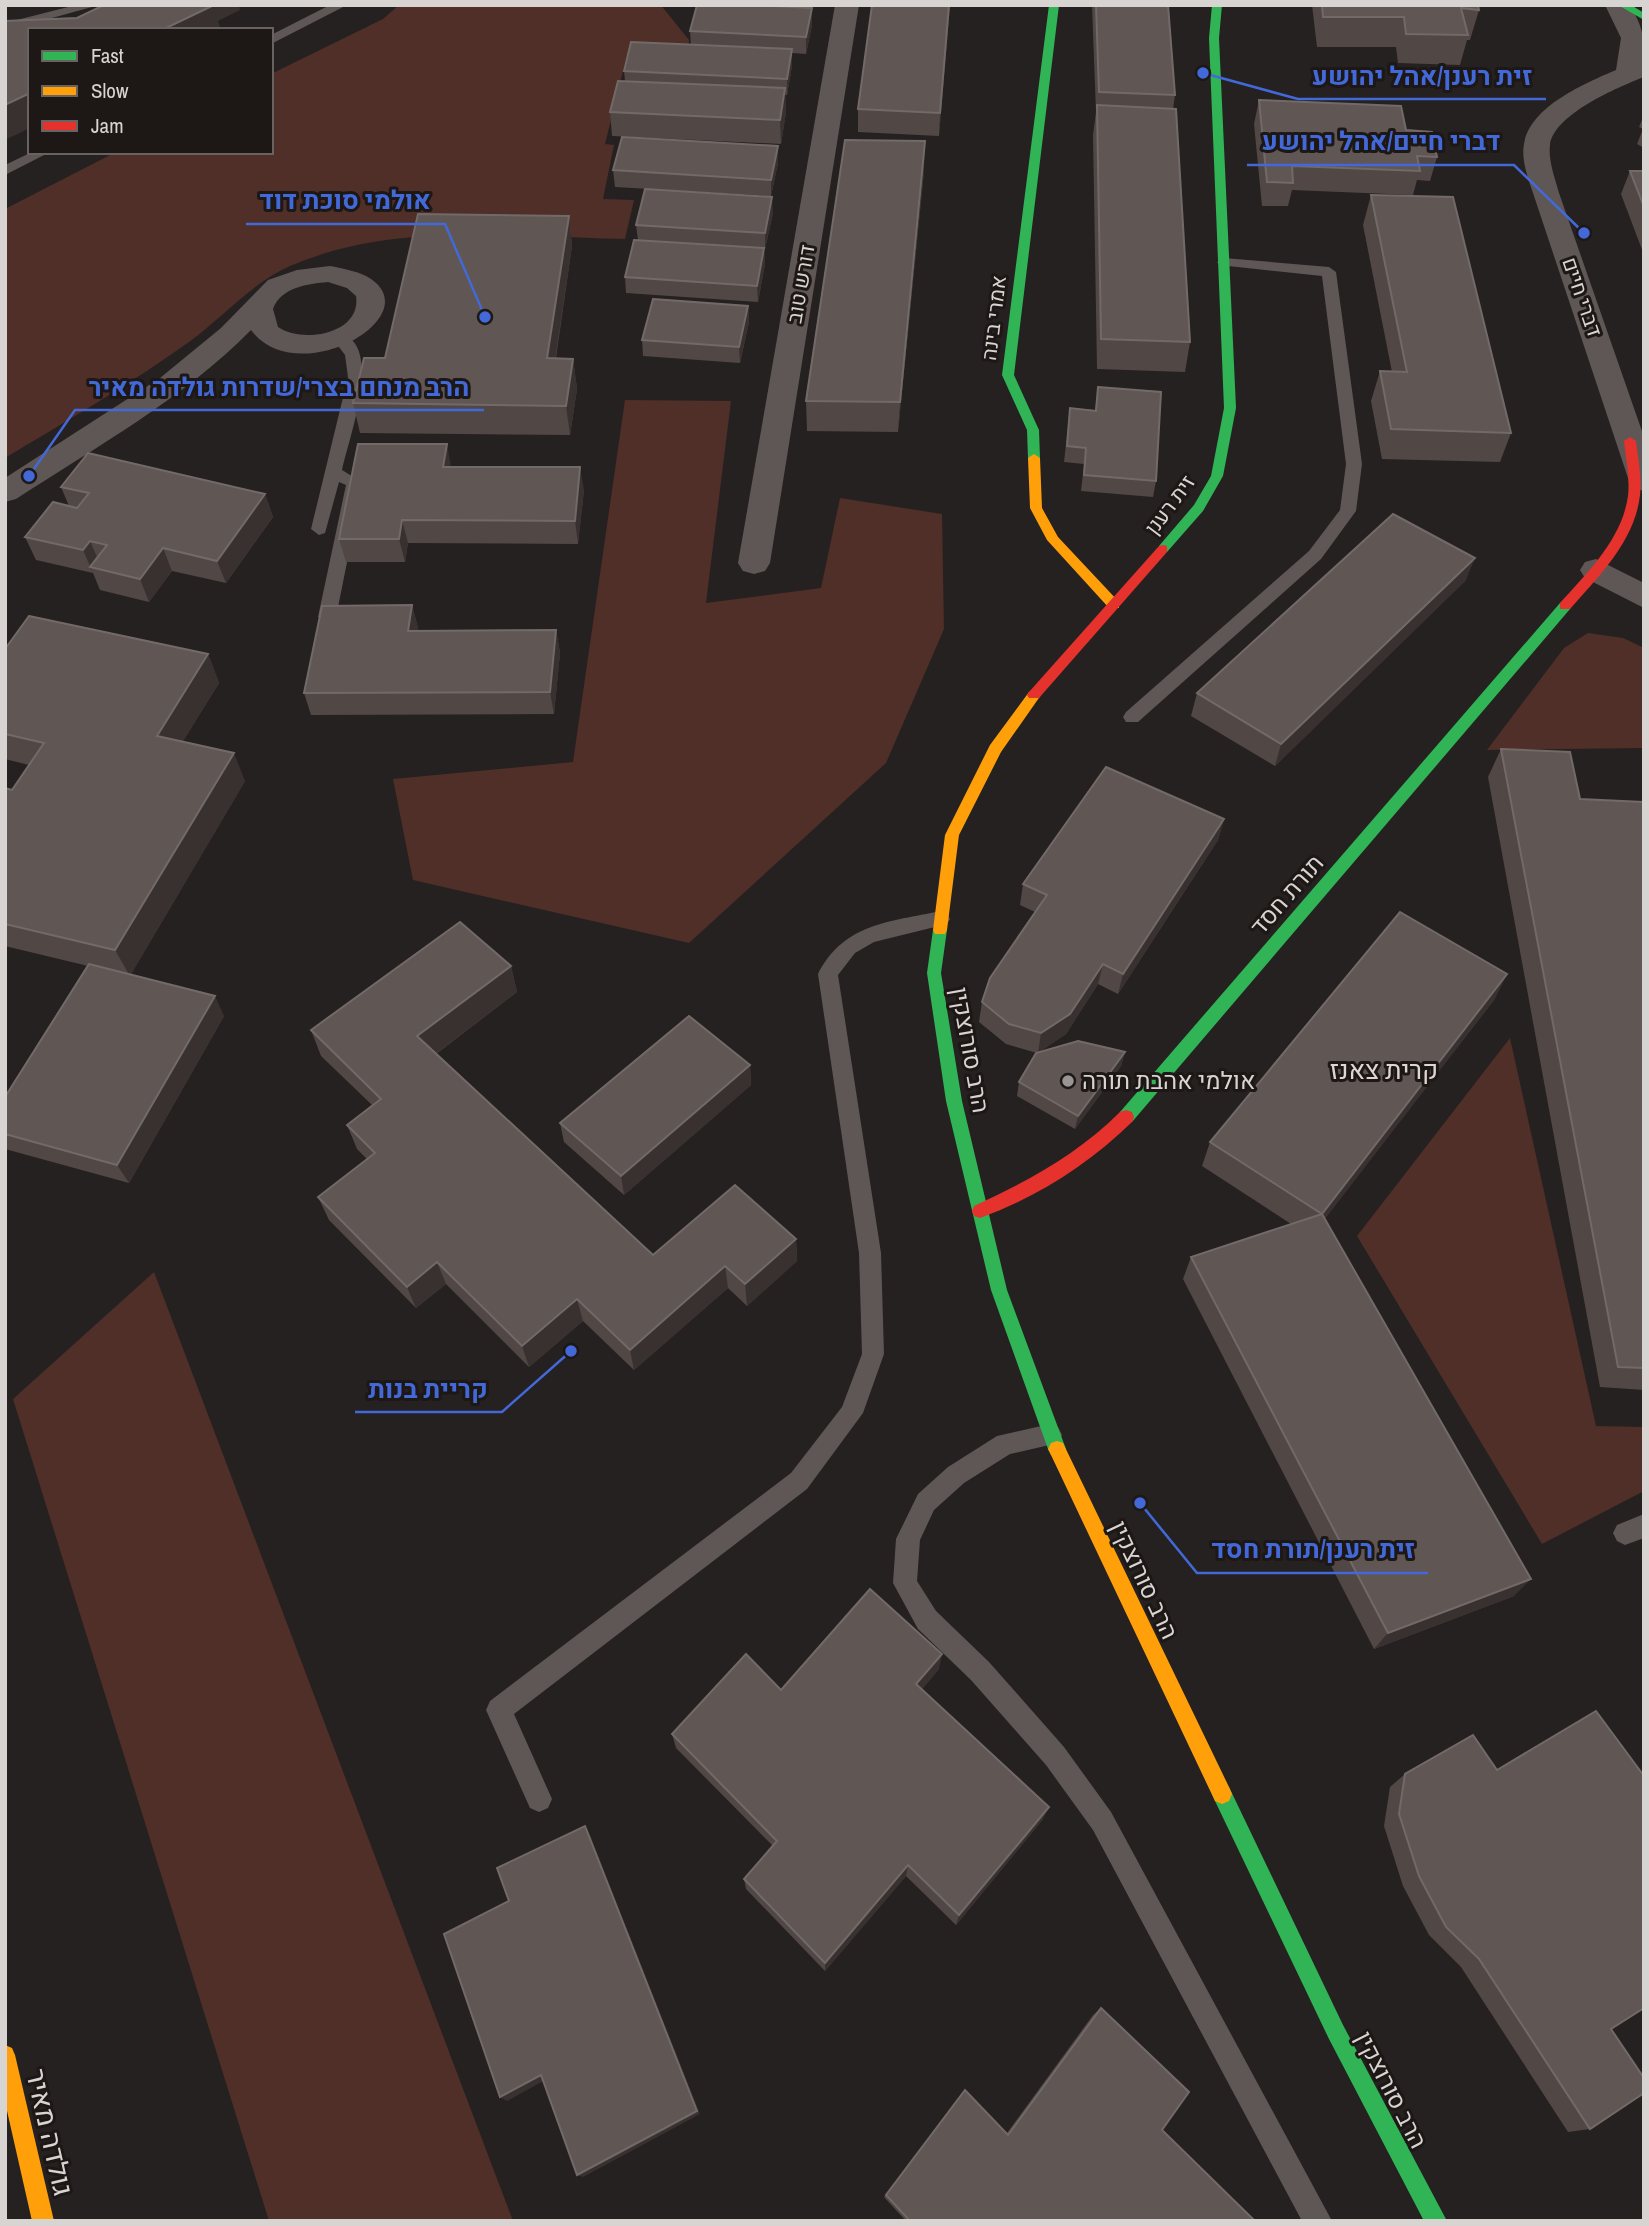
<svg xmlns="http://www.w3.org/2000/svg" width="1649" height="2226" viewBox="0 0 1649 2226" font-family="'Archivo Narrow',Heebo,sans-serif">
  <rect width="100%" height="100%" fill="#252121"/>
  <g fill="#4f2f27">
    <path d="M399,5H661L664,9L689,40L688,49L694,58L627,55L605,144L614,145L603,199L634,200L625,239C514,237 396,221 290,266C253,282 222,318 189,342C130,384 67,421 5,458V209L116,152H271V74L383,19Z"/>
    <polygon points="625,400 731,401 706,603 821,588 840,498 942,514 944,629 886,763 689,943 413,880 393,779 573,762"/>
    <polygon points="1588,633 1623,638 1644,648 1644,748 1487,750 1564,648"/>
    <polygon points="1510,1038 1596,1426 1644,1427 1644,1491 1542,1544 1357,1236"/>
    <polygon points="154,1272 513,2221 269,2221 13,1399"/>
  </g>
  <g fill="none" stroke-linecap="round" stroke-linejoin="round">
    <g fill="#5f5756" fill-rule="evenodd">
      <polygon points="76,5 99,5 5,31 5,23"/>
      <polygon points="330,5 347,5 271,44 271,35"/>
      <polygon points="32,152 50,152 5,175 5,165"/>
      <polygon points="1224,258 1329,267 1336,272 1362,464 1356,511 1321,559 1138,722 1126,722 1123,717 1126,712 1309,551 1340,510 1346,464 1322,276 1219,265 1217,262"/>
      <path d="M341,334C384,345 348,441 342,470L363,483L336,617L327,623L318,617L346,485L339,482L325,533L319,535L311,529L348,377L345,355L333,339Z"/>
      <path d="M940,911L947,914L950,919L947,924L874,942L855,953L838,975L881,1253L884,1354L863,1413L807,1489L514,1714L552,1799L548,1808L539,1812L530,1808L486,1710L490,1701L791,1473L842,1407L862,1354L859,1253L818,974C844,923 890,922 940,911Z"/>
      <polygon points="1050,1424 1058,1427 1062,1435 1058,1443 1010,1454 964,1483 934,1510 920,1540 917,1581 936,1611 989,1662 1064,1747 1111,1812 1332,2221 1302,2221 1093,1830 1046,1765 971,1680 918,1629 893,1583 896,1539 918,1494 948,1467 997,1436"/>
      <polygon points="1644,1514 1644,1538 1625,1545 1617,1541 1613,1533 1617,1525"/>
    </g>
    <g fill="#5f5756" fill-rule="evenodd">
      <polygon points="835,5 859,5 770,563 765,571 754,574 743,571 738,563"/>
      <path d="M1605,5H1629C1647,30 1644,48 1644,77C1618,87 1553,115 1550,145C1548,161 1555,178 1559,193L1644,437V491L1633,488L1629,481L1533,193C1528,178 1521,160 1524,144C1530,106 1586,83 1616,70L1621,38Z"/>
      <path d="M330,266C341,268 356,271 366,276C435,314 297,393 251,330C183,399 96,447 16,499L5,502V478L160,378L221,328L268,280L297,270ZM328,282L347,288L356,296C362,334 302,344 278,327L273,309C281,287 308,284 328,282Z"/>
      <polygon points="1596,559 1644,583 1644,608 1585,578 1580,570 1585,562"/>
    </g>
    <g fill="#30b455" fill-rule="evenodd">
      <polygon points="1049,5 1059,5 1014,375 1039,430 1040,458 1034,462 1028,458 1027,430 1002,375"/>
      <polygon points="1212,5 1222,5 1219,38 1236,408 1223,476 1203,511 1167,552 1159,552 1159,546 1194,505 1211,476 1224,408 1209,38"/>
      <polygon points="1618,5 1631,5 1644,13 1644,20"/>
      <polygon points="1565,601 1572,606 1570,609 1132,1122 1120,1122 1118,1117 1120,1112 1560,603"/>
      <polygon points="940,924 947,930 941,973 962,1101 1007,1290 1066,1449 1063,1455 1057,1457 1051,1455 1048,1449 991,1290 946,1101 927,973 933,930"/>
      <polygon points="1222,1784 1229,1787 1343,2025 1447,2221 1424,2221 1329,2039 1215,1801 1212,1794 1215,1787"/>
    </g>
    <g fill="#ff9f0a" fill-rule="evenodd">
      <polygon points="1034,454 1040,458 1042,508 1058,537 1119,602 1119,608 1109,608 1047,540 1030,508 1028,458"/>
      <polygon points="1034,690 1041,695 1001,752 959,835 947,930 945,934 935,934 933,930 945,835 990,745 1029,692"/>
      <polygon points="1057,1441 1063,1443 1229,1787 1232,1794 1229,1801 1222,1804 1215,1801 1051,1455 1048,1449 1051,1443"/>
      <polygon points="5,2045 12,2048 15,2055 54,2221 32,2221 5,2102"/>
    </g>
    <g fill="#e5322d" fill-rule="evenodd">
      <path d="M1630,437L1636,441C1638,459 1642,477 1640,495C1635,541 1599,576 1570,609H1560V603C1588,572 1622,539 1628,496C1630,478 1626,459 1624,441Z"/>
      <polygon points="1163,545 1167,546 1167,552 1039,698 1029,698 1027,695 1029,692 1159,546"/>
      <path d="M1126,1110L1132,1112L1134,1117L1132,1122C1089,1164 1036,1198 980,1218L974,1216L972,1211L974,1206C1028,1181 1078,1154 1120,1112Z"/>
    </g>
  </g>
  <g fill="#514745">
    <polygon points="950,5 939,136 858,132 858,109"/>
    <polygon points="1092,5 1168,5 1175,95 1173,109 1190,342 1185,372 1097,369 1093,135 1096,112"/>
    <polygon points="1312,5 1478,5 1479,10 1470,40 1467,40 1460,65 1398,63 1396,47 1317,47"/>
    <polygon points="812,25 806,54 792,53 792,66 787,95 785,95 786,112 781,144 612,136 610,112 625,81 624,71 691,45 690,31"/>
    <polygon points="1259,100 1406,130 1437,157 1430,181 1417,180 1413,195 1292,190 1288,206 1262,206 1254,124"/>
    <polygon points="1644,115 1644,148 1637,144 1643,129 1639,127"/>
    <polygon points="778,163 771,196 615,187 613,170"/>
    <polygon points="924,171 898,432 807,431 806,401"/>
    <polygon points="1630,171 1644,171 1644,255 1621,194"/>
    <polygon points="1371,195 1511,433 1500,462 1382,459 1371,401 1380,371 1392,372 1363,225"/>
    <polygon points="773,213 765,249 764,249 765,264 758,302 626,293 625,277 638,240 636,225"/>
    <polygon points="569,216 572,246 556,358 573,359 577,389 570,435 360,433 353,403 385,358"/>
    <polygon points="748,306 749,322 740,363 643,356 642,340"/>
    <polygon points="1098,387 1156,481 1153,497 1081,491 1084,464 1064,462 1070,408 1095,410"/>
    <polygon points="451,467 584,490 578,544 408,543 405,562 346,562 339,539"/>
    <polygon points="61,487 265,494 273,517 226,583 172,571 149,602 100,590 93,573 36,560 25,537 69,506"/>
    <polygon points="1466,580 1275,766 1191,716 1197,693"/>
    <polygon points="412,605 418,628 417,631 556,630 560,653 554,714 311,715 304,693"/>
    <polygon points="5,649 208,654 219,683 183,741 245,781 131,974 224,1016 129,1183 5,1149 5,1097 88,966 5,946 5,788 12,790 29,765 5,759"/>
    <polygon points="1501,749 1580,799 1644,805 1644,1390 1600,1387 1488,777"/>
    <polygon points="1224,819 1218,840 1118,994 1098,984 1066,1034 1039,1052 1125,1052 1121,1066 1075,1129 1017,1096 1019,1082 1037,1053 1006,1044 979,1022 982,1002 1035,912 1020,905 1023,884"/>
    <polygon points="511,966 517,992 436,1054 653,1255 796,1239 797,1261 747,1306 728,1288 634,1370 583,1321 529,1367 446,1284 416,1308 329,1220 318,1197 367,1159 357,1149 347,1125 372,1105 321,1056 311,1030"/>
    <polygon points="1507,974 1494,1000 1324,1219 1514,1596 1374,1649 1183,1279 1191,1257 1291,1224 1202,1166 1210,1142"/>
    <polygon points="750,1065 751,1085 624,1195 564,1142 560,1123"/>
    <polygon points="939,1669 922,1689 1043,1819 956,1925 906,1876 825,1971 746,1889 744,1879 773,1846 676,1748 672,1734 781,1690"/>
    <polygon points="1405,1774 1611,2029 1590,2129 1568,2132 1461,1967 1429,1935 1403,1886 1384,1826 1390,1787"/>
    <polygon points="1101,2008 1162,2130 1255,2221 906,2221 884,2197 965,2090 1007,2133 1093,2015"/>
  </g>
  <g fill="#393130">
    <polygon points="213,5 239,5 240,10 218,21 221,30 162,30"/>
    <polygon points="949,5 950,5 939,136 940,113"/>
    <polygon points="812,8 812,25 806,54 806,37"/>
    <polygon points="792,49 792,66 787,95 787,79"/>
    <polygon points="785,88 786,112 781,144 780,120"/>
    <polygon points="30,93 30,128 5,140 5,105"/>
    <polygon points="925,141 924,171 898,432 900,402"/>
    <polygon points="778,146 778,163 771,196 771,180"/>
    <polygon points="772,197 773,213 765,249 765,233"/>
    <polygon points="569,216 572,246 551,388 547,358"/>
    <polygon points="764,248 765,264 758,302 757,286"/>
    <polygon points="748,306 749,322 740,363 739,347"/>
    <polygon points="573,359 577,389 570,435 566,406"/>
    <polygon points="447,444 451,467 443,467"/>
    <polygon points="580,467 584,490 578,544 575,521"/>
    <polygon points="265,494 273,517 226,583 217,561"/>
    <polygon points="402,520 408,543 405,562 399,539"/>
    <polygon points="90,541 100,564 90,567 93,573 83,550"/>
    <polygon points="163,548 172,571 149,602 140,579"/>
    <polygon points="1475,558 1466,580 1275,766 1281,744"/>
    <polygon points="412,605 418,628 414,653 408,631"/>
    <polygon points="556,630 560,653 554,714 550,692"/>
    <polygon points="208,654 219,683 169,764 157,736"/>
    <polygon points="234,753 245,781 130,976 115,950"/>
    <polygon points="1224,819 1218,840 1118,994 1123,974"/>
    <polygon points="1103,964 1098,984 1066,1034 1038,1053 1041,1033"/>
    <polygon points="511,966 517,992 426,1061 417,1036"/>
    <polygon points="1507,974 1494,1000 1311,1237 1322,1214"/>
    <polygon points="215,996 224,1016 129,1183 117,1165"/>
    <polygon points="1125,1052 1121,1066 1075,1129 1078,1116"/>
    <polygon points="750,1065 751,1085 624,1195 621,1176"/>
    <polygon points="796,1239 797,1261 747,1306 745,1284"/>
    <polygon points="437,1262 446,1284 416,1308 407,1287"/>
    <polygon points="725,1266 728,1288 634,1370 630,1350"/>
    <polygon points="577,1299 583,1321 529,1367 522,1346"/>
    <polygon points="1531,1579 1514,1596 1374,1649 1388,1633"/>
    <polygon points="942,1654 939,1669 914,1698 916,1684"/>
    <polygon points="1049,1807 1043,1819 956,1925 959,1915"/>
    <polygon points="585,1826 590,1835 700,2114 583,2177 577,2175"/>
    <polygon points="908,1865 906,1876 825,1971 825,1963"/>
    <polygon points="541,2075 547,2079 507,2101 500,2097"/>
  </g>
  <g fill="#605654" stroke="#726a68" stroke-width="2">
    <polygon points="104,5 214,5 162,30 30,30 30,93 5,105 5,21 77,18"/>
    <polygon points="697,5 754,5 812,8 806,37 690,31"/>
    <polygon points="872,5 949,5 940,113 858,109"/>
    <polygon points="1096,5 1168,5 1175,95 1099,92"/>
    <polygon points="1322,5 1478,5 1479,10 1461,8 1468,35 1406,34 1404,17 1323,17"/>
    <polygon points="631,42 792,49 787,79 624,71"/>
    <polygon points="618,81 785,88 780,120 610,112"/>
    <polygon points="1259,100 1401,106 1406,130 1432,132 1437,157 1417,156 1420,171 1292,166 1293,183 1267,182"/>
    <polygon points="1097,105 1176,109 1190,342 1101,339"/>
    <polygon points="622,137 778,146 771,180 613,170"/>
    <polygon points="845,140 925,141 900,402 806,401"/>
    <polygon points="1630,171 1644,171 1644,207"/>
    <polygon points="645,189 772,197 765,233 636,225"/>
    <polygon points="1371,195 1453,197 1511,433 1391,429 1380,371 1407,372"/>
    <polygon points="418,214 569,216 547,358 573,359 566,406 353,403 364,358 385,358"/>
    <polygon points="634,240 764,248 757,286 625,277"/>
    <polygon points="653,299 748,306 739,347 642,340"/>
    <polygon points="1098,387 1161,392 1156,481 1084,475 1086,448 1067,446 1070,408 1096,411"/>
    <polygon points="358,444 447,444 443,467 580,467 575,521 402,520 399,539 339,539"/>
    <polygon points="88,453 265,494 217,561 163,548 140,579 90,567 107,545 90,541 83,550 25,537 53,502 77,508 89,493 61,487"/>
    <polygon points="1393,514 1475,558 1281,744 1197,693"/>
    <polygon points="412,605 408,631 556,630 550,692 304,693 322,606"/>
    <polygon points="29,616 208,654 157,736 234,753 115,950 5,924 5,788 12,790 44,743 5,734 5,649"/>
    <polygon points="1501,749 1570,752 1580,799 1643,802 1644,805 1644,1368 1618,1367"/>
    <polygon points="1106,767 1224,819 1123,974 1103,964 1070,1014 1041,1033 1009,1024 982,1002 990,978 1047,895 1023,884"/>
    <polygon points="1400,912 1507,974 1322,1214 1210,1142"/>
    <polygon points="460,922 511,966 417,1036 653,1255 735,1185 796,1239 745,1284 725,1266 630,1350 577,1299 522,1346 437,1262 407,1287 318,1197 375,1153 347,1125 381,1099 311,1030"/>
    <polygon points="89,964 215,996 117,1165 5,1134 5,1097"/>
    <polygon points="689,1016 750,1065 621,1176 560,1123"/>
    <polygon points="1078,1041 1125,1052 1078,1116 1019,1082 1036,1053"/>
    <polygon points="1322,1214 1531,1579 1388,1633 1191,1257"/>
    <polygon points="870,1589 942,1654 916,1684 1049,1807 959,1915 908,1865 825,1963 744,1879 777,1841 672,1734 746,1654 781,1690"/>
    <polygon points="1596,1711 1644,1776 1644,2008 1611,2029 1644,2078 1644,2093 1590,2129 1479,1959 1446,1927 1419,1876 1399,1814 1405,1774 1473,1735 1497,1770"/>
    <polygon points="585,1826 697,2111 577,2175 541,2075 500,2097 444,1934 509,1901 497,1868"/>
    <polygon points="1101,2008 1189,2092 1162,2130 1255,2221 910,2221 886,2195 965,2090 1008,2135"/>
  </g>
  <circle fill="#999594" stroke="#1d1716" stroke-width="2.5" cx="1068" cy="1081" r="7"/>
  <g text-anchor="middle" stroke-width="6" stroke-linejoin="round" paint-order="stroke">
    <g font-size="21" fill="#d8d4d2" stroke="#1d1716">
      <text transform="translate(801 284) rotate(-80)" y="7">דורש טוב</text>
      <text transform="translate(1582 297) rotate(71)" y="7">דברי חיים</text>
      <text transform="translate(994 318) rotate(-83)" y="7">אמרי בינה</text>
      <text transform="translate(1170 505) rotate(-53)" y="7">זית רענן</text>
    </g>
    <g font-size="24" fill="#d8d4d2" stroke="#1d1716">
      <text transform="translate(1287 895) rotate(-49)" y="8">תורת חסד</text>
      <text transform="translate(970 1050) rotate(80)" y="8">הרב סורוצקין</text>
      <text transform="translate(1144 1580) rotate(65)" y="8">הרב סורוצקין</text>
      <text transform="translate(1391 2090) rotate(63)" y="8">הרב סורוצקין</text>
    </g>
    <g font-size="24" fill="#d8d4d2" stroke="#1d1716" text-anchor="start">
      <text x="1082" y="1089">אולמי אהבת תורה</text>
    </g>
    <g font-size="26" fill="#dfd6d3" stroke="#1d1716">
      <text x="1384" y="1079">קרית צאנז</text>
    </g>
    <g font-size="28" fill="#d8d4d2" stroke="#1d1716">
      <text transform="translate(50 2132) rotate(77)" y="10">גולדה מאיר</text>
    </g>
  </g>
  <path fill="none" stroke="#4269d7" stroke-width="2.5" d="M1203 73L1298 99H1546M1584 233L1514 165H1247M485 317L445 224H246M29 476L75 410H484M571 1351L502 1412H355M1140 1503L1197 1573H1428"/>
  <g fill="#4269d7" stroke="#1d1716" stroke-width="2.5">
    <circle cx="1203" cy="73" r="7"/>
    <circle cx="1584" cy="233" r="7"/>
    <circle cx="485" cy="317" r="7"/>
    <circle cx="29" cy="476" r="7"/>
    <circle cx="571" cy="1351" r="7"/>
    <circle cx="1140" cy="1503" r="7"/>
  </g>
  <g font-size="26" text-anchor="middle" font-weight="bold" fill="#4269d7" stroke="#1d1716" stroke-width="6" stroke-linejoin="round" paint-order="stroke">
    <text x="1422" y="85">זית רענן/אהל יהושע</text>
    <text x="1381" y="150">דברי חיים/אהל יהושע</text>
    <text x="345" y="209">אולמי סוכת דוד</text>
    <text x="279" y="396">הרב מנחם בצרי/שדרות גולדה מאיר</text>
    <text x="428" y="1398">קריית בנות</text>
    <text x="1313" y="1558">זית רענן/תורת חסד</text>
  </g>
  <rect width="1649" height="2226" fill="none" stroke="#d8d4d2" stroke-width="14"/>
  <rect x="28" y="28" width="245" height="126" fill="#1d1716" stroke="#686361" stroke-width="2"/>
  <rect x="42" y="51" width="35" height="10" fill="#30b455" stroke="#686361" stroke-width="2"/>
  <text x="91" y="63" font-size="21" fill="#d8d4d2">Fast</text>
  <rect x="42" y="86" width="35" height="10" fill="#ff9f0a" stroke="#686361" stroke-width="2"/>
  <text x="91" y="98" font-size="21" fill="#d8d4d2">Slow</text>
  <rect x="42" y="121" width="35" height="10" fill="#e5322d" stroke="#686361" stroke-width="2"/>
  <text x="91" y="133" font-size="21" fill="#d8d4d2">Jam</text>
</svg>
